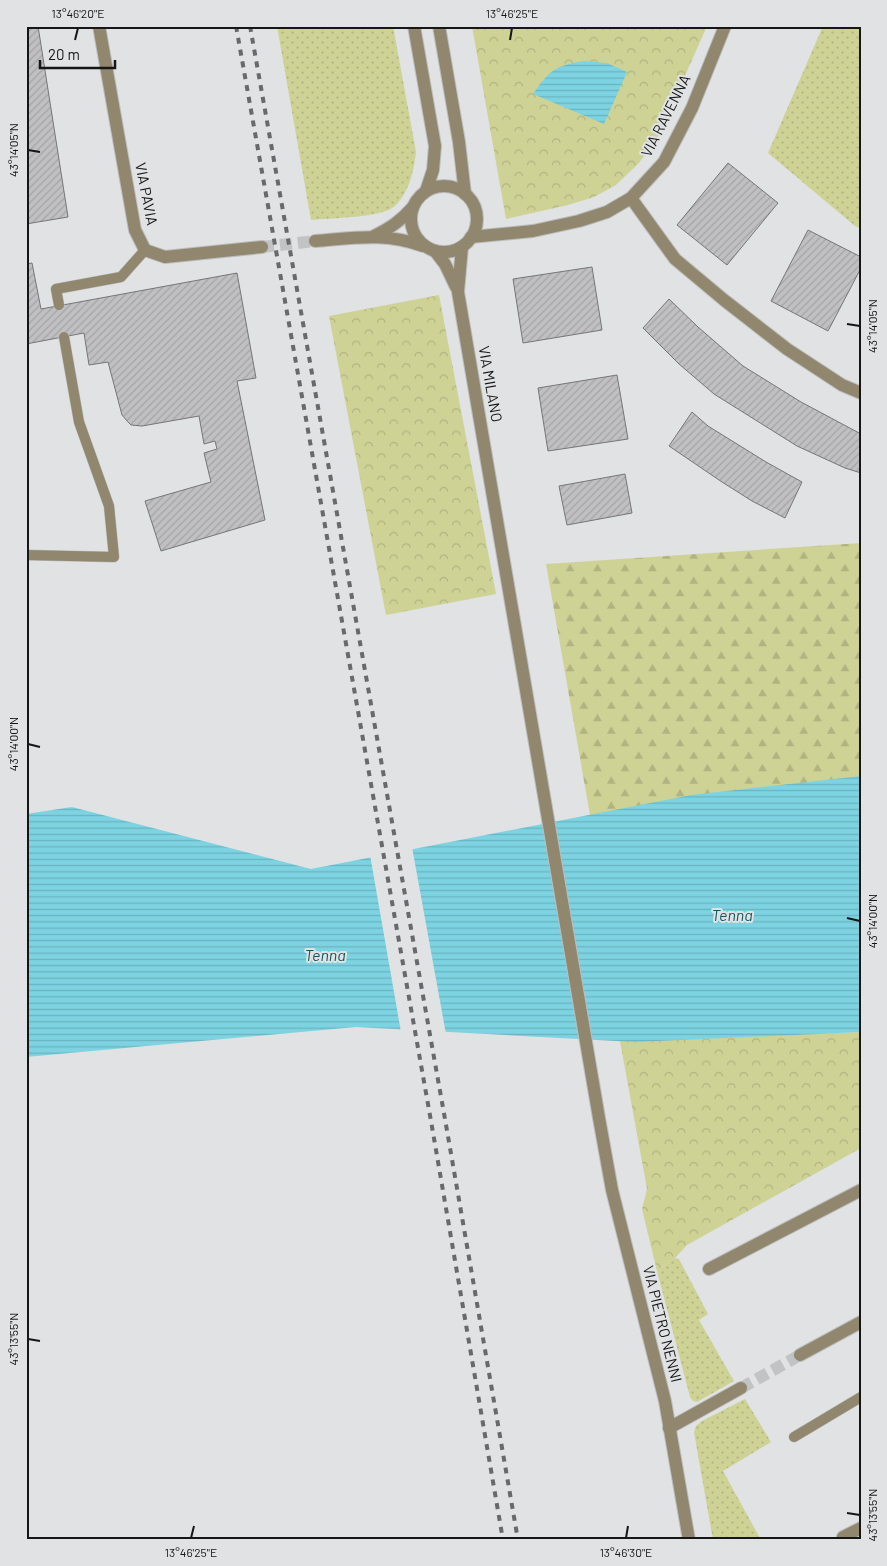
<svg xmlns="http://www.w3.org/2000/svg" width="887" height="1566" viewBox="0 0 887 1566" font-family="Barlow,sans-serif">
  <defs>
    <pattern id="grass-dots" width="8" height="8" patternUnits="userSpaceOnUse" patternTransform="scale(1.25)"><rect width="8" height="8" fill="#cfd295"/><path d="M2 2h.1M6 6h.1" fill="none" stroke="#b1b480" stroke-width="1.8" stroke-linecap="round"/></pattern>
    <pattern id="forest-firs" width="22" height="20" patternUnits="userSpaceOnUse" patternTransform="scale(1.25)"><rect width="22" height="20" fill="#cfd295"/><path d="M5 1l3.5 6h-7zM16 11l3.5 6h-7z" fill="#b1b480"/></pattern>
    <pattern id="park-crowns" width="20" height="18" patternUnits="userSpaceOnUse" patternTransform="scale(1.25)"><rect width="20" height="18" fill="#cfd295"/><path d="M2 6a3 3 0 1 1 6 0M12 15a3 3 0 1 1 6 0" fill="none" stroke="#b1b480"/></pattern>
    <pattern id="water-rules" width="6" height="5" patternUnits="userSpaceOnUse" patternTransform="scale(1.25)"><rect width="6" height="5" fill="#7dd3e1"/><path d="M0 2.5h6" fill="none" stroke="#6bb4c0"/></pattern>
    <pattern id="building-hatch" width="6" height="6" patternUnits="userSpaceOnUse" patternTransform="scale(1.25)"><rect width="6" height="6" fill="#c0c0c2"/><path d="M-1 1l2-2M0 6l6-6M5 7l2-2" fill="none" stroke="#a4a4a6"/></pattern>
  </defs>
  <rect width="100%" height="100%" fill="#e0e2e3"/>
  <g fill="url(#grass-dots)">
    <path d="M277,26H393L416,152C414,170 409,193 395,206C382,218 330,218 311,220Z"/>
    <polygon points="823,26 861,26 861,228 855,226 768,153"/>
    <polygon points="675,1258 679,1259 708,1314 699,1320 734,1381 697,1402 693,1401 690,1397 657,1271"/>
    <polygon points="745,1399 771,1442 723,1471 761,1540 713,1540 694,1432 696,1426 702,1421"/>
  </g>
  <polygon fill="url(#forest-firs)" points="861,543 861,779 590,815 546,564"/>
  <g fill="url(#park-crowns)">
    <polygon points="472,26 707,26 656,141 638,164 616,185 594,197 568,205 506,219"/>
    <polygon points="439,295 496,594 386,615 329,316"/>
    <polygon points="861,1032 861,1148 687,1245 675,1258 657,1271 642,1209 647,1189 620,1041"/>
  </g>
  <g fill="url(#water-rules)">
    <path d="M584,61L607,63L627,72L604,124L533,94C550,70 554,66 584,61Z"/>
    <polygon points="861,776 861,1032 635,1042 356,1027 26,1057 26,814 72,807 311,869 691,795"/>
  </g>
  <polygon fill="#e0e2e3" points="412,847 446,1034 401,1032 370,855"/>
  <g fill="url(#building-hatch)" stroke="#767678">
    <polygon points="26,26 38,26 68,217 26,224"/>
    <polygon points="728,163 778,203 727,265 677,225"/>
    <polygon points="808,230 861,257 861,268 828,331 771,301"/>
    <polygon points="32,263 41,309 237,273 256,378 237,381 265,520 161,551 145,501 211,482 204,453 217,449 215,441 204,444 199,416 142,426 131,425 128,422 122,415 108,362 89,365 84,333 26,344 26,264"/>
    <polygon points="592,267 602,330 523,343 513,279"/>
    <polygon points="669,299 698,327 743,366 801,402 861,434 861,473 845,468 797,446 714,394 679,364 643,328"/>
    <polygon points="617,375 628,439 548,451 538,388"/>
    <polygon points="692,412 708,426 766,462 802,482 785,518 752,501 722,482 669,446"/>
    <polygon points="625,474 632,513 567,525 559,486"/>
  </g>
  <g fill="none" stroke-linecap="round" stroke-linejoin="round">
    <polyline stroke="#c2c3c4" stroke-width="12" stroke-dasharray="12 6" stroke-linecap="butt" points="741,1388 800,1355"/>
    <polyline stroke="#c2c3c4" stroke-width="12" stroke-dasharray="12 6" stroke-linecap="butt" points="262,247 315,241"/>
    <defs>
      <g id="service">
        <polyline points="59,305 56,289 121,277 145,250"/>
        <polyline points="26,555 114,557 109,506 79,422 64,337"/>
        <polyline points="794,1437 861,1397"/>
      </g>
      <g id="minor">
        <polyline points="631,198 675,259 724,300 787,349 842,385 861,393"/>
        <polyline points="471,237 533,231 579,221 607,212 631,198 664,162 692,108 725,26"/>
        <polyline points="709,1269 861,1190"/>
        <polyline points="800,1355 861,1322"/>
        <polyline points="669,1428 741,1388"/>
        <polyline points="843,1537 861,1528"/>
      </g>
      <g id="tertiary">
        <polyline points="99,26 135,230 145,250 165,257 262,247"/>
        <polyline points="414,26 435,146 433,170 426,191"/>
        <polyline points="439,26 459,142 465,194"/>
        <circle cx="444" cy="219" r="33"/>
        <path d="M374,236C390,228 401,221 413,207"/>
        <path d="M315,241C354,238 385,232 423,246"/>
        <polyline points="462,247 458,292 599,1118 612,1190 665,1401 689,1540"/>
        <polyline points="435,251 445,264 456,287"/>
      </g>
    </defs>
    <use href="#service" stroke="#bcbdbe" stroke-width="11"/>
    <use href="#minor" stroke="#bcbdbe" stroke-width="14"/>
    <use href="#tertiary" stroke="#bcbdbe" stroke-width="14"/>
    <use href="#service" stroke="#91876e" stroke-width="10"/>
    <use href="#minor" stroke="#91876e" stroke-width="12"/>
    <use href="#tertiary" stroke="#91876e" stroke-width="12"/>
    <g stroke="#68696a" stroke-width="4" stroke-dasharray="6 6" stroke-linecap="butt">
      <polyline points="236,26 431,1121 503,1540"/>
      <polyline points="250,26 445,1119 518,1540"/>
    </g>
  </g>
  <path fill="none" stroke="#161617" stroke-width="2" d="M75,40L78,28M510,40L512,28M28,150L40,152M847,324L860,326M28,744L40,747M847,918L860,921M28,1339L40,1341M847,1513L860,1515M191,1538L194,1526M626,1538L628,1526"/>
  <g text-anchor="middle" stroke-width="4" stroke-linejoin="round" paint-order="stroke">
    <g font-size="15" fill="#161617" stroke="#e0e2e3">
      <text transform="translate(666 116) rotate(-63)" y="5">VIA RAVENNA</text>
      <text transform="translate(146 194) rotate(79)" y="5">VIA PAVIA</text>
      <text transform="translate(490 384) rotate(80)" y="5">VIA MILANO</text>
      <text transform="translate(662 1324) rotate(76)" y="5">VIA PIETRO NENNI</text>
    </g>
    <g font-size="16" font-style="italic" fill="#0e5963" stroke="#e0e2e3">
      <text x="732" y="921">Tenna</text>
      <text x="325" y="961">Tenna</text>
    </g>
  </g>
  <rect width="887" height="1566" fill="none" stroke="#e0e2e3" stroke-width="55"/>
  <path d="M40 60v8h75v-8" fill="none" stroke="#161617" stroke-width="2.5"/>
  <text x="48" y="60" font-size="15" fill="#161617" stroke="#e0e2e3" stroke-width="4" paint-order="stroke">20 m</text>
  <rect x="28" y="28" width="832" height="1510" fill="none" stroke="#161617" stroke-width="2"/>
  <g font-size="12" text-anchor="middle" fill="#161617">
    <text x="78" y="18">13°46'20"E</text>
    <text x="512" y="18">13°46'25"E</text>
    <text transform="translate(14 150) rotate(-90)" y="4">43°14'05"N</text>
    <text transform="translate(873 326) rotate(-90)" y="4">43°14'05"N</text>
    <text transform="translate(14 744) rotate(-90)" y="4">43°14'00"N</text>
    <text transform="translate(873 921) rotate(-90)" y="4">43°14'00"N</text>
    <text transform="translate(14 1339) rotate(-90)" y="4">43°13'55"N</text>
    <text transform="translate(873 1515) rotate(-90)" y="4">43°13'55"N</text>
    <text x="191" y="1557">13°46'25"E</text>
    <text x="626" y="1557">13°46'30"E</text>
  </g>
</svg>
